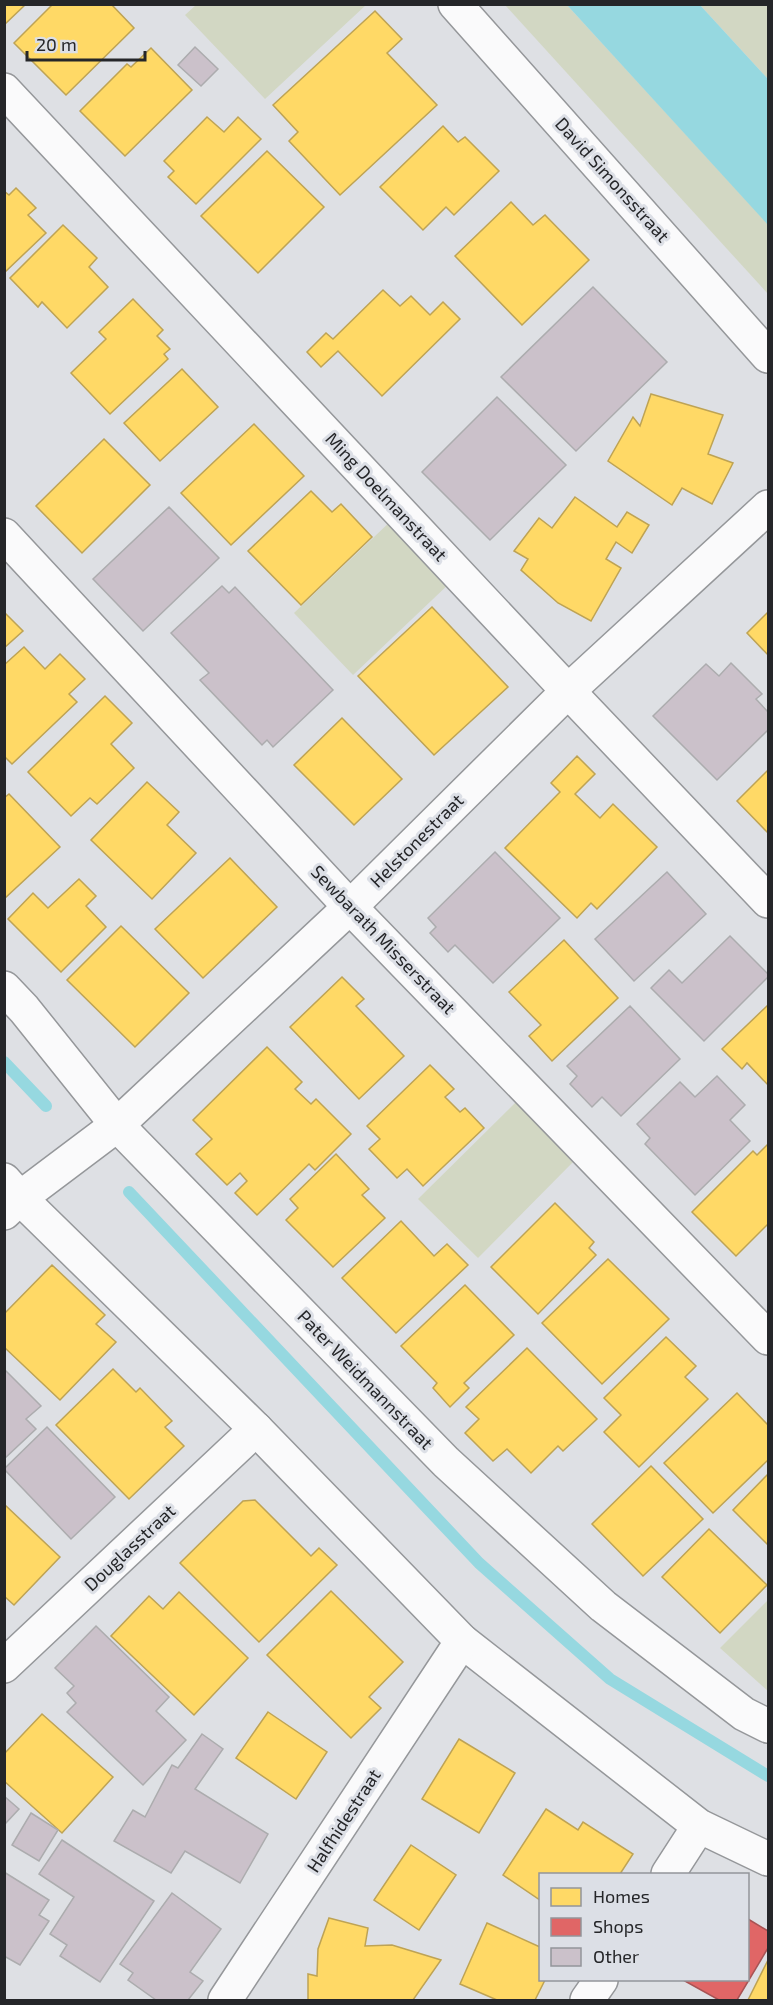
<svg xmlns="http://www.w3.org/2000/svg" width="773" height="2005" viewBox="0 0 773 2005" font-family="'Exo 2',sans-serif">
  <rect width="100%" height="100%" fill="#dee0e4"/>
  <g fill="#d2d7c3">
    <polygon points="196,5 196,4 366,5 265,99 185,15"/>
    <polygon points="505,5 567,5 768,224 768,294"/>
    <polygon points="700,5 768,5 768,79"/>
    <polygon points="393,519 452,581 353,675 294,613"/>
    <polygon points="520,1098 579,1156 478,1258 418,1199"/>
    <polygon points="768,1600 768,1691 720,1648"/>
  </g>
  <polygon fill="#96d8e0" points="567,5 700,5 768,79 768,225"/>
  <g fill="#ffd966" stroke="#bea354" stroke-width="1.5">
    <polygon points="4,4 26,4 4,25"/>
    <polygon points="53,4 111,4 134,28 66,95 14,43"/>
    <polygon points="375,11 402,39 387,53 437,105 340,195 289,141 298,132 273,105"/>
    <polygon points="151,48 192,90 125,156 80,111 127,64 131,67"/>
    <polygon points="207,117 224,132 238,117 261,139 196,204 168,177 174,171 164,161"/>
    <polygon points="443,126 458,142 465,137 499,171 454,215 446,207 423,230 380,187"/>
    <polygon points="267,151 324,207 258,273 201,216"/>
    <polygon points="16,188 36,208 28,215 46,233 4,273 4,191 9,195"/>
    <polygon points="511,202 533,225 545,215 589,260 522,325 455,256"/>
    <polygon points="63,225 97,258 89,267 108,287 67,328 42,302 38,307 10,278"/>
    <polygon points="383,290 400,306 411,296 430,315 443,302 460,319 382,396 338,351 321,367 307,352 326,333 333,339"/>
    <polygon points="133,299 163,330 157,336 170,349 164,354 168,359 110,414 71,373 106,339 99,332"/>
    <polygon points="182,369 218,407 160,461 124,423"/>
    <polygon points="651,394 723,415 708,454 733,463 712,504 682,488 672,505 608,461 633,417 640,426"/>
    <polygon points="254,424 304,476 231,545 181,493"/>
    <polygon points="104,439 150,485 82,553 36,506"/>
    <polygon points="311,491 332,512 341,504 372,537 301,605 248,551"/>
    <polygon points="575,497 617,527 627,512 649,525 632,553 616,542 606,559 621,568 591,621 558,603 521,570 528,559 514,551 539,518 552,528"/>
    <polygon points="432,607 508,687 434,755 358,676"/>
    <polygon points="768,612 768,655 747,633"/>
    <polygon points="6,614 23,631 4,648 4,615"/>
    <polygon points="24,647 45,669 60,654 85,679 69,694 77,702 12,764 4,756 4,665"/>
    <polygon points="105,696 132,723 111,744 134,768 97,804 90,798 71,816 28,772"/>
    <polygon points="342,718 402,779 354,825 294,765"/>
    <polygon points="577,756 595,774 575,794 600,818 613,804 657,847 597,909 591,903 577,918 505,848 560,792 551,783"/>
    <polygon points="768,770 768,833 737,801"/>
    <polygon points="147,782 179,812 167,825 196,853 152,899 91,840"/>
    <polygon points="9,794 60,847 4,899 4,798"/>
    <polygon points="230,858 277,907 203,978 155,929"/>
    <polygon points="79,879 96,896 86,906 106,927 61,972 8,919 33,893 48,908"/>
    <polygon points="121,926 189,993 135,1047 67,980"/>
    <polygon points="564,940 618,998 552,1061 529,1036 541,1025 509,992"/>
    <polygon points="342,977 364,999 356,1006 404,1056 359,1099 290,1027"/>
    <polygon points="768,1005 768,1085 747,1063 742,1069 722,1049"/>
    <polygon points="267,1047 302,1082 295,1089 311,1104 316,1099 351,1134 315,1170 309,1164 257,1215 235,1193 247,1181 240,1173 227,1185 196,1154 212,1139 193,1120"/>
    <polygon points="430,1065 454,1089 445,1097 460,1112 465,1108 484,1128 423,1186 407,1169 397,1178 369,1149 380,1139 367,1126"/>
    <polygon points="768,1144 768,1224 736,1256 692,1212 753,1151 757,1155"/>
    <polygon points="336,1154 369,1189 362,1195 385,1218 333,1267 286,1220 298,1208 290,1199"/>
    <polygon points="555,1203 594,1242 589,1248 596,1255 538,1314 491,1267"/>
    <polygon points="401,1221 434,1256 447,1244 468,1265 396,1333 342,1278"/>
    <polygon points="608,1259 669,1319 602,1384 542,1323"/>
    <polygon points="52,1265 105,1315 96,1324 116,1342 60,1400 4,1347 4,1314"/>
    <polygon points="465,1285 514,1335 464,1383 469,1388 450,1407 433,1388 437,1383 401,1346"/>
    <polygon points="666,1337 696,1366 685,1377 708,1399 639,1467 604,1432 621,1415 604,1398"/>
    <polygon points="527,1348 597,1419 563,1451 558,1446 531,1473 507,1449 493,1461 465,1433 479,1419 466,1407"/>
    <polygon points="113,1369 136,1392 140,1388 172,1421 165,1427 184,1446 129,1499 56,1425"/>
    <polygon points="737,1393 768,1425 768,1460 713,1513 664,1463"/>
    <polygon points="651,1466 703,1519 643,1576 592,1524"/>
    <polygon points="768,1474 768,1545 733,1510"/>
    <polygon points="255,1500 311,1556 319,1548 337,1565 259,1642 180,1563 243,1501"/>
    <polygon points="4,1504 60,1557 14,1605 4,1596"/>
    <polygon points="709,1529 767,1585 720,1633 662,1577"/>
    <polygon points="331,1591 403,1662 369,1697 381,1708 351,1738 267,1655"/>
    <polygon points="179,1592 248,1658 194,1715 111,1636 149,1596 163,1609"/>
    <polygon points="268,1712 327,1752 296,1799 236,1758"/>
    <polygon points="42,1714 113,1777 62,1833 4,1781 4,1754"/>
    <polygon points="459,1739 515,1773 479,1833 422,1799"/>
    <polygon points="546,1809 578,1830 583,1822 633,1854 620,1874 540,1874 540,1900 503,1875"/>
    <polygon points="411,1845 456,1875 419,1930 374,1900"/>
    <polygon points="329,1918 368,1928 365,1946 392,1945 441,1960 413,2000 308,2000 308,1974 317,1976 318,1949"/>
    <polygon points="487,1923 540,1947 540,1980 545,1980 535,2000 497,2000 460,1984"/>
    <polygon points="768,1960 768,2000 748,2000"/>
  </g>
  <polygon fill="#e06666" stroke="#a85354" stroke-width="1.5" points="748,1919 768,1931 768,1948 737,2000 719,2000 683,1980 748,1980"/>
  <g fill="none" stroke-linecap="round" stroke-linejoin="round">
    <g stroke="#96d8e0" stroke-width="12">
      <polyline points="4,1062 46,1106"/>
      <polyline points="129,1192 479,1563 610,1679 768,1776"/>
    </g>
  </g>
  <g fill="#cbc1ca" stroke="#acacae" stroke-width="1.5">
    <polygon points="195,47 218,69 201,86 178,65"/>
    <polygon points="593,287 667,362 576,451 501,377"/>
    <polygon points="497,397 566,465 490,540 422,472"/>
    <polygon points="169,507 219,558 143,631 93,579"/>
    <polygon points="222,586 229,593 235,587 333,690 273,747 267,740 262,745 200,680 209,673 171,633"/>
    <polygon points="731,663 762,694 756,699 768,712 768,730 717,780 653,716 706,664 719,676"/>
    <polygon points="495,852 560,918 493,983 455,945 448,952 430,933 436,927 428,918"/>
    <polygon points="667,872 706,914 634,981 595,939"/>
    <polygon points="730,936 768,974 768,977 704,1041 651,988 669,970 682,983"/>
    <polygon points="630,1006 680,1059 621,1116 602,1097 592,1107 570,1084 577,1076 567,1066"/>
    <polygon points="717,1076 745,1105 730,1120 750,1141 695,1195 645,1144 650,1138 637,1124 680,1082 695,1097"/>
    <polygon points="4,1369 41,1406 26,1419 36,1429 4,1459"/>
    <polygon points="47,1427 115,1497 71,1539 4,1469"/>
    <polygon points="96,1626 169,1697 156,1711 186,1740 143,1785 67,1712 76,1703 67,1693 74,1686 55,1668"/>
    <polygon points="202,1734 223,1749 195,1789 268,1834 240,1883 185,1851 171,1873 114,1841 133,1810 145,1817 172,1765 178,1768"/>
    <polygon points="4,1796 19,1809 4,1825"/>
    <polygon points="31,1813 58,1830 39,1861 12,1845"/>
    <polygon points="62,1840 154,1901 100,1982 60,1956 67,1945 50,1934 74,1897 39,1874"/>
    <polygon points="4,1872 49,1900 39,1915 49,1921 20,1965 4,1956"/>
    <polygon points="172,1893 221,1929 190,1972 203,1981 188,2000 156,2000 128,1980 133,1973 120,1964"/>
  </g>
  <g fill="none" stroke-linecap="round" stroke-linejoin="round">
    <defs>
      <g id="minor">
        <polyline points="455,4 768,356"/>
        <polyline points="4,90 568,691 768,901"/>
        <polyline points="4,535 350,907 768,1338"/>
        <polyline points="4,988 24,1009 117,1125 446,1462 603,1606 744,1714 768,1726"/>
        <polyline points="4,1180 20,1198 256,1429 462,1641 699,1826 768,1859"/>
        <polyline points="4,1213 20,1198 117,1125 350,907 568,691 768,507"/>
        <polyline points="4,1666 256,1429"/>
        <polyline points="668,1874 699,1826"/>
        <polyline points="225,2000 462,1641"/>
        <polyline points="587,2000 601,1980"/>
      </g>
    </defs>
    <use href="#minor" stroke="#95979a" stroke-width="36"/>
    <use href="#minor" stroke="#fafafb" stroke-width="33"/>
  </g>
  <g text-anchor="middle" stroke-width="6" stroke-linejoin="round" paint-order="stroke">
    <g font-size="18" fill="#252629" stroke="#dcdfe6">
      <text transform="translate(612 180) rotate(48)" y="6">David Simonsstraat</text>
      <text transform="translate(386 497) rotate(47)" y="6">Ming Doelmanstraat</text>
      <text transform="translate(417 841) rotate(-45)" y="6">Helstonestraat</text>
      <text transform="translate(383 940) rotate(46)" y="6">Sewbarath Misserstraat</text>
      <text transform="translate(365 1380) rotate(46)" y="6">Pater Weidmannstraat</text>
      <text transform="translate(130 1548) rotate(-43)" y="6">Douglasstraat</text>
      <text transform="translate(344 1821) rotate(-57)" y="6">Halfhidestraat</text>
    </g>
  </g>
  <rect width="773" height="2005" fill="none" stroke="#252629" stroke-width="12"/>
  <rect x="539" y="1873" width="210" height="108" fill="#dcdfe6" stroke="#93959a" stroke-width="1.5"/>
  <rect x="551" y="1888" width="30" height="18" fill="#ffd966" stroke="#93959a" stroke-width="1.5"/>
  <text x="593" y="1903" font-size="18" fill="#252629">Homes</text>
  <rect x="551" y="1918" width="30" height="18" fill="#e06666" stroke="#93959a" stroke-width="1.5"/>
  <text x="593" y="1933" font-size="18" fill="#252629">Shops</text>
  <rect x="551" y="1948" width="30" height="18" fill="#cbc1ca" stroke="#93959a" stroke-width="1.5"/>
  <text x="593" y="1963" font-size="18" fill="#252629">Other</text>
  <path d="M27 51v9h118v-9" fill="none" stroke="#252629" stroke-width="3"/>
  <text x="36" y="51" font-size="18" fill="#252629" stroke="#dcdfe6" stroke-width="4.5" paint-order="stroke">20 m</text>
</svg>
